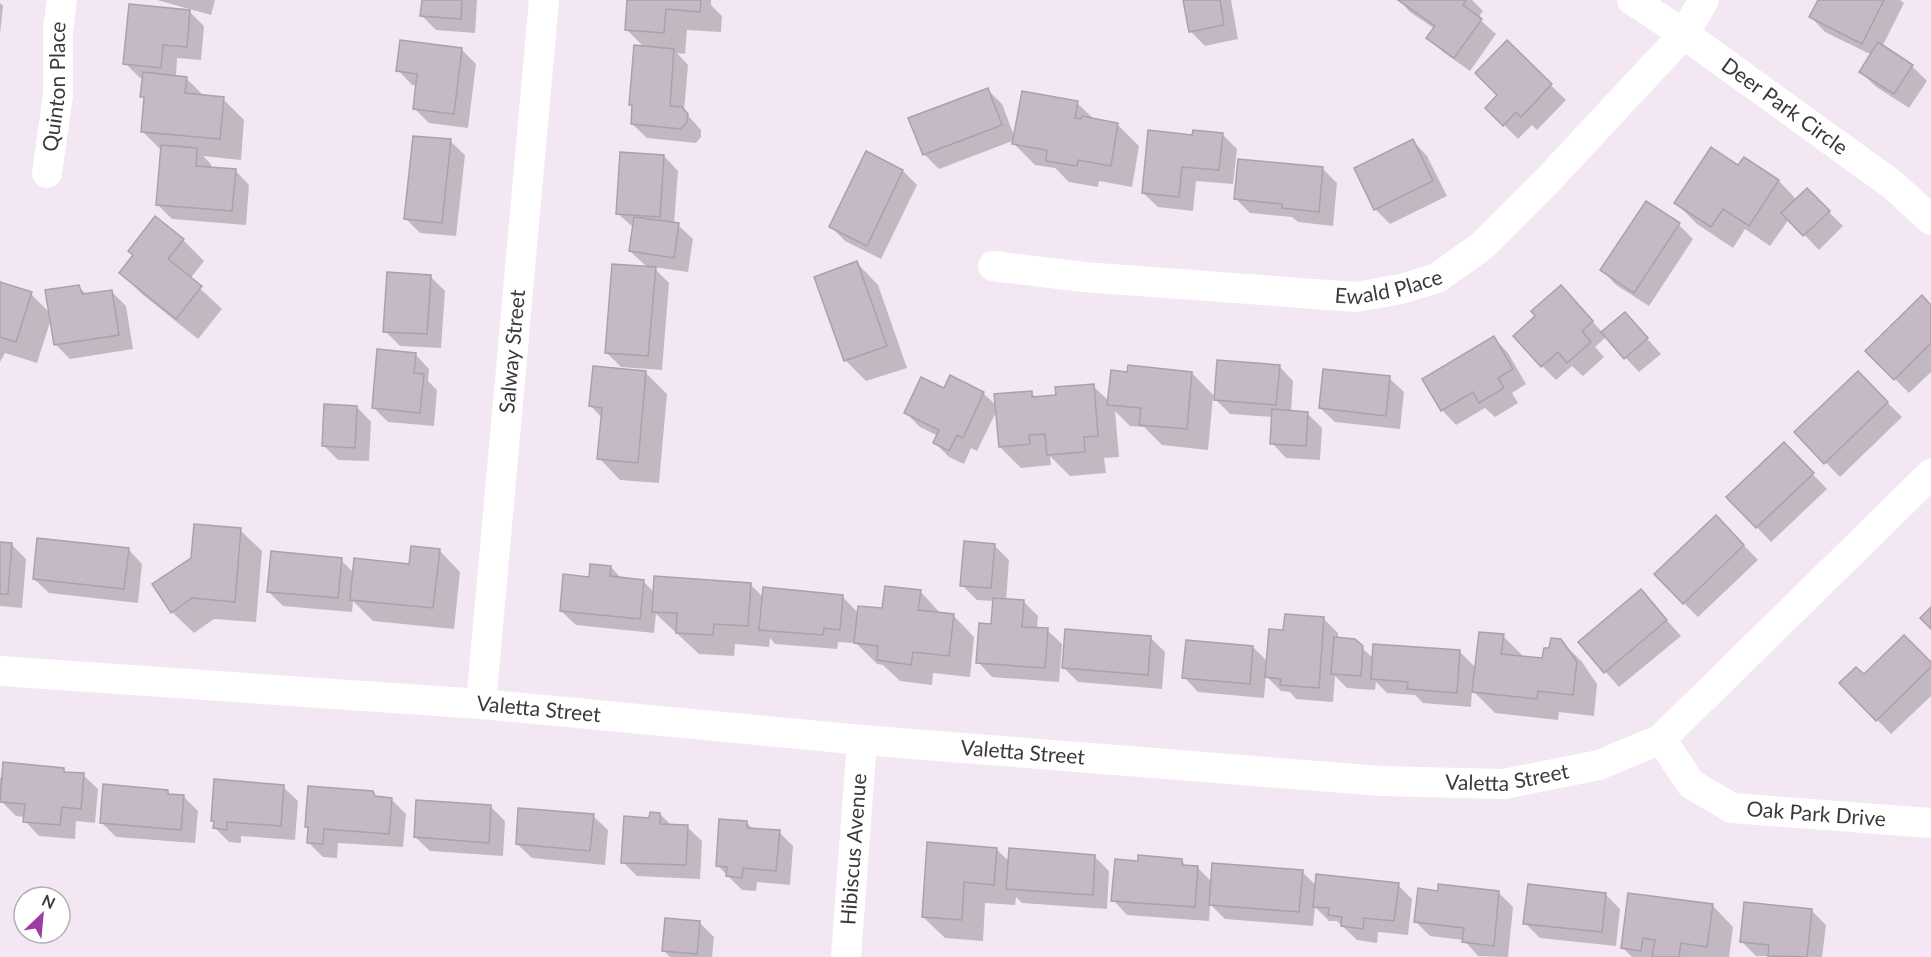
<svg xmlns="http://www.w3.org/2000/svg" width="1931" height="957" viewBox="0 0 1931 957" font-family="Lato,sans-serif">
  <rect width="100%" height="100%" fill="#f3e7f3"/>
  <g fill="#0003">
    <polygon points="157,0 215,0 211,15"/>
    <polygon points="423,0 477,0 475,33 436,30 422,16"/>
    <polygon points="629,0 711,0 711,5 722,16 721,32 687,30 685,54 677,53 688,65 684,111 701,130 701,137 696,143 647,138 632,124 634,107 631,104 645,48 627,30"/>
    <polygon points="1184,0 1231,0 1238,39 1205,46 1191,32"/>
    <polygon points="1399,0 1472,0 1483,11 1478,18 1496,34 1470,71 1443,52 1428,38 1435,29 1410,12"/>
    <polygon points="1820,0 1900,0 1904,3 1882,47 1912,66 1927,81 1909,108 1875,86 1861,72 1872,55 1825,32 1811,17"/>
    <polygon points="0,3 3,6 0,35"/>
    <polygon points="190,12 204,26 201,60 177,58 176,77 186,78 205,97 223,99 244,120 241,160 203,156 211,164 211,169 235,170 249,185 246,225 172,219 158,205 162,151 142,131 145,99 142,96 144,78 140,78 125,63"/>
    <polygon points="1507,42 1566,100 1537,130 1532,125 1518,139 1487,108 1499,95"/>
    <polygon points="462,50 476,64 468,128 429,123 415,109 417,86 412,85 398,70"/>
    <polygon points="988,90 1002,104 1015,138 1077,103 1095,120 1118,125 1139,146 1132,187 1099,181 1098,187 1069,182 1055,168 1035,165 1014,144 1015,140 939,169 924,154"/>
    <polygon points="1222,134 1237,149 1233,184 1196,181 1193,211 1158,207 1143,193 1194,136"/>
    <polygon points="450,141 465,155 456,236 420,233 406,219"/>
    <polygon points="1413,141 1427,156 1447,196 1390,224 1375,209"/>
    <polygon points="867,153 903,171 917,185 881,259 845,241 831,227"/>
    <polygon points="664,156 678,171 674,224 678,225 693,239 688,272 653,267 669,283 662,370 621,367 607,353 648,268 630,251 634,228 617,213"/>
    <polygon points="1745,159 1779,181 1797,200 1807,190 1843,226 1819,250 1789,219 1770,246 1745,229 1733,248 1697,224 1676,203 1739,168"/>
    <polygon points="1322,168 1337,183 1333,226 1298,222 1292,217 1250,213 1235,198"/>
    <polygon points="1679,225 1693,239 1649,306 1616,285 1602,270"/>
    <polygon points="183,240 204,261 190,279 222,309 198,339 142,294 121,273"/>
    <polygon points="857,263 878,285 907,368 866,381 845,360"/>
    <polygon points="430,276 445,291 441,348 400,346 385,331"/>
    <polygon points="0,283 31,294 50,313 78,286 87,295 111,291 126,306 133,349 70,359 55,344 51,319 37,363 5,353 0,362"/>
    <polygon points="1575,302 1603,333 1625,314 1661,354 1639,372 1606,337 1595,347 1604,357 1583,376 1572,366 1556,380 1542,366 1537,316"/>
    <polygon points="1931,307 1931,372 1909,393 1867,351"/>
    <polygon points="1494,338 1508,353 1526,384 1512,393 1518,403 1495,417 1485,408 1456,425 1442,410"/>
    <polygon points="415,354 429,369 428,381 437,390 434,426 388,422 373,407"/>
    <polygon points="1279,366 1293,381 1291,412 1307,413 1322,428 1320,460 1286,458 1272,443 1273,417 1230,414 1213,397 1208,450 1162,445 1144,427 1130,426 1115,411 1119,457 1104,458 1106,473 1070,476 1050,456 1051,465 1021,468 1000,447 997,410 977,451 971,448 964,464 949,457 935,443 938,436 920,427 906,413 945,390 983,393 997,406 1031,393 1037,398 1057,396 1093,386 1109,401 1192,373 1215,397"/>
    <polygon points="646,373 667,394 659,483 620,480 599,458 602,418 591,406"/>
    <polygon points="1858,373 1902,417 1840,477 1796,432"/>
    <polygon points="1389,378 1404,392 1400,429 1335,422 1320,408"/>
    <polygon points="357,407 371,422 369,461 338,460 323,445"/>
    <polygon points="1798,459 1827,489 1771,542 1728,497"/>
    <polygon points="240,530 262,551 256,622 214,619 194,633 172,612 154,584"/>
    <polygon points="1730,531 1758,560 1698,617 1684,603"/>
    <polygon points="0,543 11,544 26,559 22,608 0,606"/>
    <polygon points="994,545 1009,560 1006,601 1024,602 1038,616 1037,629 1047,630 1062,644 1059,682 992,677 978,662 992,625 994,601 977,600 962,585"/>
    <polygon points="128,549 142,564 138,603 49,593 34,579"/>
    <polygon points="439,550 460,572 454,629 373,621 353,601 352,612 283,606 268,591 341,560 354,573 410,565"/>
    <polygon points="611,567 622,579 643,581 654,592 750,584 763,597 842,596 858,613 884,610 920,591 941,614 953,615 974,637 970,677 933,673 932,685 900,681 883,665 877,664 854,641 854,643 838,642 837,649 775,644 770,638 769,647 735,644 734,656 699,654 656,614 654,633 576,625 561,611 590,578"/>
    <polygon points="1641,591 1681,636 1619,687 1580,643"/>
    <polygon points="1324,619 1338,633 1338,639 1362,648 1374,659 1459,651 1476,668 1503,636 1525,658 1544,660 1560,640 1582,662 1597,684 1594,716 1559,712 1558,720 1495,713 1472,690 1471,707 1423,703 1415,695 1387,693 1376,682 1375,690 1347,688 1335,676 1333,702 1296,699 1290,692 1281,691 1266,676 1264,698 1198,692 1184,677 1253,647 1268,662 1284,632"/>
    <polygon points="1151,638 1165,652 1162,689 1078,682 1064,668"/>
    <polygon points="1931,664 1931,696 1891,734 1841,683 1864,676"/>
    <polygon points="63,769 68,774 83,775 98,789 95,823 76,821 75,839 39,836 25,821 25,817 16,816 0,800 0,777 3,780"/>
    <polygon points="283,787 298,801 295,840 241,836 241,843 229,842 215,828 215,823 213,820"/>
    <polygon points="167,791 171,796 183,796 198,811 195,843 116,837 101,822"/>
    <polygon points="372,792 378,798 391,799 406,814 403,847 338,843 337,858 323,857 308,842 309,829 306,826"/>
    <polygon points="491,807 505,821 503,856 430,851 415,837"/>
    <polygon points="660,814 672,826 687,827 702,841 700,879 637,876 623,862 651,819"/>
    <polygon points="593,816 608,830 605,865 532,858 517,844"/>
    <polygon points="747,823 754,830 779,832 793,846 790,885 757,882 756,891 742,890 717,865"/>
    <polygon points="996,849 1010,862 1095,857 1109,871 1107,909 1022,903 1016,897 1015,905 985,903 983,941 945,938 923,917"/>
    <polygon points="1181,860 1188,867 1197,867 1212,882 1302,872 1317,886 1398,885 1412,899 1408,935 1378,932 1377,943 1357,940 1337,921 1329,921 1315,907 1313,926 1225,919 1210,904 1209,921 1127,915 1113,900 1139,863"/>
    <polygon points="1439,892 1498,892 1513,907 1508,957 1478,956 1464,940 1430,936 1416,922"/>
    <polygon points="1605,894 1620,909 1616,946 1540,938 1525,923"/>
    <polygon points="1629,895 1712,905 1733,927 1729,957 1632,957 1623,948"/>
    <polygon points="1811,910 1826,925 1822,957 1756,956 1742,942"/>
    <polygon points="699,922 714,937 712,957 670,957 663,950"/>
  </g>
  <g fill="#c4b9c4" stroke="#aba0ab" stroke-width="1.5">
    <polygon points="422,0 462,0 461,19 420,16"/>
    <polygon points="627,0 701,0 700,12 666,9 664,33 625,30"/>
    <polygon points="1183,0 1220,0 1224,25 1189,32"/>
    <polygon points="1398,0 1466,0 1463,5 1482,19 1454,58 1426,38 1435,26"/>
    <polygon points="1818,0 1884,0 1862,44 1809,17"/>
    <polygon points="129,4 190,10 187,47 163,45 161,68 123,64"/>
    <polygon points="400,40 462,48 454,114 413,109 417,74 396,71"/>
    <polygon points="1507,40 1552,84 1521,117 1516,112 1503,126 1485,108 1497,95 1475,73"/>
    <polygon points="1878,42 1913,65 1894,94 1859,72"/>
    <polygon points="634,45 674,49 670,106 682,107 688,114 687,122 681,129 631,124 632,105 629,105"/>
    <polygon points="143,72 187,77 185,93 224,97 220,139 141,132 144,97 140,97"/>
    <polygon points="988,88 1002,125 923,155 908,118"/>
    <polygon points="1022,91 1078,101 1075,118 1081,119 1082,116 1118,123 1111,166 1078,160 1077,166 1046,161 1047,150 1012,144"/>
    <polygon points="1148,130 1192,135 1193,130 1223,133 1219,170 1182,167 1179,197 1142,193"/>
    <polygon points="413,136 451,139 442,223 404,219"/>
    <polygon points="1413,139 1433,181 1374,210 1354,168"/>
    <polygon points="161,145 197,148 196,166 236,169 232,211 156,205"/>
    <polygon points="1711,147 1738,165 1744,157 1779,180 1749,226 1723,209 1711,227 1674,203"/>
    <polygon points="866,151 903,170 867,246 829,227"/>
    <polygon points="620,152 664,155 660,217 616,214"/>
    <polygon points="1238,159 1323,167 1319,212 1282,208 1282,204 1234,199"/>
    <polygon points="1807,188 1830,211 1803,236 1781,213"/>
    <polygon points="1646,201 1680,223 1634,293 1600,270"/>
    <polygon points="155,216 184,239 168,259 202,286 176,319 119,273 133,255 128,251"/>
    <polygon points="634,217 679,223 674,258 629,251"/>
    <polygon points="857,261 887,346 844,361 814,277"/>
    <polygon points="612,264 656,267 648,356 605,353"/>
    <polygon points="387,272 431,275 427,334 383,332"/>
    <polygon points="0,282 32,292 16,342 0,337"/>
    <polygon points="79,285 82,294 112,290 119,335 54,345 45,290"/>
    <polygon points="1561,285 1593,321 1582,331 1591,342 1567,363 1558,352 1541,367 1513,336 1535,316 1531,311"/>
    <polygon points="1922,295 1931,305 1931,343 1894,380 1865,351"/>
    <polygon points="1625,312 1648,338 1624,359 1601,332"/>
    <polygon points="1494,336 1513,369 1498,378 1504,388 1479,403 1473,392 1441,411 1422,379"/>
    <polygon points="377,349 416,353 414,373 424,374 420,413 372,408"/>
    <polygon points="1217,360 1280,365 1276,405 1214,400"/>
    <polygon points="1128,365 1192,372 1187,429 1139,425 1141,408 1107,405 1111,370 1127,372"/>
    <polygon points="593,366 646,371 638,463 597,459 602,408 589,406"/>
    <polygon points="1323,369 1390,376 1386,416 1319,408"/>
    <polygon points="1858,371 1888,402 1824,464 1794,432"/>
    <polygon points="950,375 984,392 963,438 957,435 949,451 933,443 939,430 904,413 921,377 944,388"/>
    <polygon points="1094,384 1098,436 1084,437 1085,452 1047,455 1045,434 1029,435 1030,444 999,447 994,394 1032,391 1032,397 1056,395 1055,387"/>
    <polygon points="324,404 357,406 355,448 322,446"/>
    <polygon points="1272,409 1308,412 1306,446 1270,444"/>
    <polygon points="1784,442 1814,473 1756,528 1726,497"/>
    <polygon points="1716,515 1744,545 1683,604 1654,574"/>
    <polygon points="194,524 241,528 235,602 192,598 171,613 152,584 191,558"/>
    <polygon points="37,538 129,548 124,589 33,579"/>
    <polygon points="964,541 995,544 991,588 960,586"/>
    <polygon points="0,542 12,543 8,594 0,594"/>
    <polygon points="411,546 440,549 433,608 350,600 354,558 409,564"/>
    <polygon points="271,551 342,558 338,598 267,592"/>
    <polygon points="590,564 611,566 610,576 644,580 640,619 560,611 563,574 589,577"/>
    <polygon points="654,576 751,583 748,626 714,624 713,635 676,633 677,613 652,612"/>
    <polygon points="885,586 921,590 918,610 954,614 949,656 913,652 911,665 877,660 878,646 854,643 858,606 882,608"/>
    <polygon points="763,587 843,595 840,630 824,628 823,635 759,630"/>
    <polygon points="1641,589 1667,620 1604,673 1578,642"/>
    <polygon points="993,598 1024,600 1022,627 1048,628 1045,668 976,663 979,623 991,624"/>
    <polygon points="1931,607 1931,629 1920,618"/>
    <polygon points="1285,614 1324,617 1319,688 1280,685 1281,679 1265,677 1269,629 1283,630"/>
    <polygon points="1065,629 1151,636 1148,675 1062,668"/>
    <polygon points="1479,632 1504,634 1501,654 1542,658 1544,648 1549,648 1551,638 1561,639 1577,662 1573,695 1538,691 1537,699 1472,692"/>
    <polygon points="1904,635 1931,662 1931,667 1876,721 1839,683 1856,667 1864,674"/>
    <polygon points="1334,637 1355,639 1363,646 1361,676 1331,674"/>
    <polygon points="1186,640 1253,646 1250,684 1182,678"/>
    <polygon points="1373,644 1460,650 1457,693 1407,689 1408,682 1371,679"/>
    <polygon points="3,762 64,768 64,772 84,773 81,809 62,807 60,825 23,822 25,804 0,802"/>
    <polygon points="214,779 284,785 281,826 227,822 227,830 213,828 214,821 211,821"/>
    <polygon points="103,784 168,790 168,794 184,795 181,830 100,823"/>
    <polygon points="308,786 373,791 375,796 392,798 389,834 324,829 323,844 307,843 308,827 305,827"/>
    <polygon points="416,800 491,805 489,843 414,837"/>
    <polygon points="518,808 594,814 590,851 516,844"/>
    <polygon points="650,812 660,813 660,824 688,825 686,865 621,863 624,816 649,818"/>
    <polygon points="719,819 747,821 747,828 780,830 776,871 743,868 742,878 726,876 727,867 716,866"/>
    <polygon points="927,842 997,848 994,885 964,882 962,920 922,917"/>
    <polygon points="1009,848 1095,855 1093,895 1006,889"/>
    <polygon points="1138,855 1182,859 1182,865 1198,866 1195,907 1111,901 1115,859 1138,861"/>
    <polygon points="1212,863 1303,870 1299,912 1209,905"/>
    <polygon points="1316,874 1399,883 1394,921 1364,918 1363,929 1341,926 1342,917 1328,915 1329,908 1313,907"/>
    <polygon points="1438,884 1499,891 1494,946 1462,942 1464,928 1414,922 1418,888 1438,891"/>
    <polygon points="1528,884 1606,893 1602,932 1523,924"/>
    <polygon points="1628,893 1713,904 1707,947 1681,943 1679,957 1652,957 1655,940 1643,938 1641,951 1621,948"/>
    <polygon points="1744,902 1812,909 1807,957 1768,956 1769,945 1740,942"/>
    <polygon points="665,918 700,921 697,954 662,951"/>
  </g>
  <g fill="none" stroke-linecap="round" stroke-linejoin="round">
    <g stroke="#fff" stroke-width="30">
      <path id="s1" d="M1632,0L1684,34L1893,185L1931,220"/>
      <path id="s2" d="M47,173L58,95V30L62,0"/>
      <path id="s3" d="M993,266L1084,277L1356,297L1401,289L1437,278L1482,246L1546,182L1684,34L1704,0"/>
      <path id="s4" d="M0,671L481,704L862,740L1381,781L1504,784L1599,765L1661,739L1931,474"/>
      <path id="s5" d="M481,704L544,0"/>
      <path id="s6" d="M1661,739L1691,784L1732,808L1931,823"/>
      <path id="s7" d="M846,957L862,740"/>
    </g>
  </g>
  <g text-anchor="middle" stroke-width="4.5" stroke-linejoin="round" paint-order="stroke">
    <g font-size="21" fill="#3d383d" stroke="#fff">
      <text dy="7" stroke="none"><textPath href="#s2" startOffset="87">Quinton Place</textPath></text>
      <text dy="7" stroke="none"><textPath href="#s1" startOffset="186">Deer Park Circle</textPath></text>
      <text dy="7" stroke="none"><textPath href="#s3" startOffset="398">Ewald Place</textPath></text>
      <text dy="7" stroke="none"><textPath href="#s5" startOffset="354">Salway Street</textPath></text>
      <text dy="7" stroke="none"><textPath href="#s4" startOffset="540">Valetta Street</textPath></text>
      <text dy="7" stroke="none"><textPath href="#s4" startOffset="1026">Valetta Street</textPath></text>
      <text dy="7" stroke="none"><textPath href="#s4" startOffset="1512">Valetta Street</textPath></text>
      <text dy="7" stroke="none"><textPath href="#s6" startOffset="186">Oak Park Drive</textPath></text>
      <text dy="7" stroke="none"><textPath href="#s7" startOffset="108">Hibiscus Avenue</textPath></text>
    </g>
  </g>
  <g transform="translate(42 915) rotate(26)"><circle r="28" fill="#ffffff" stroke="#b1afb1" stroke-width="1.5"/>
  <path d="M0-4.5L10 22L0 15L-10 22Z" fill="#9f3ca2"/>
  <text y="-9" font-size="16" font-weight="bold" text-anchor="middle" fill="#3d383d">N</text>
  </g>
</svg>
